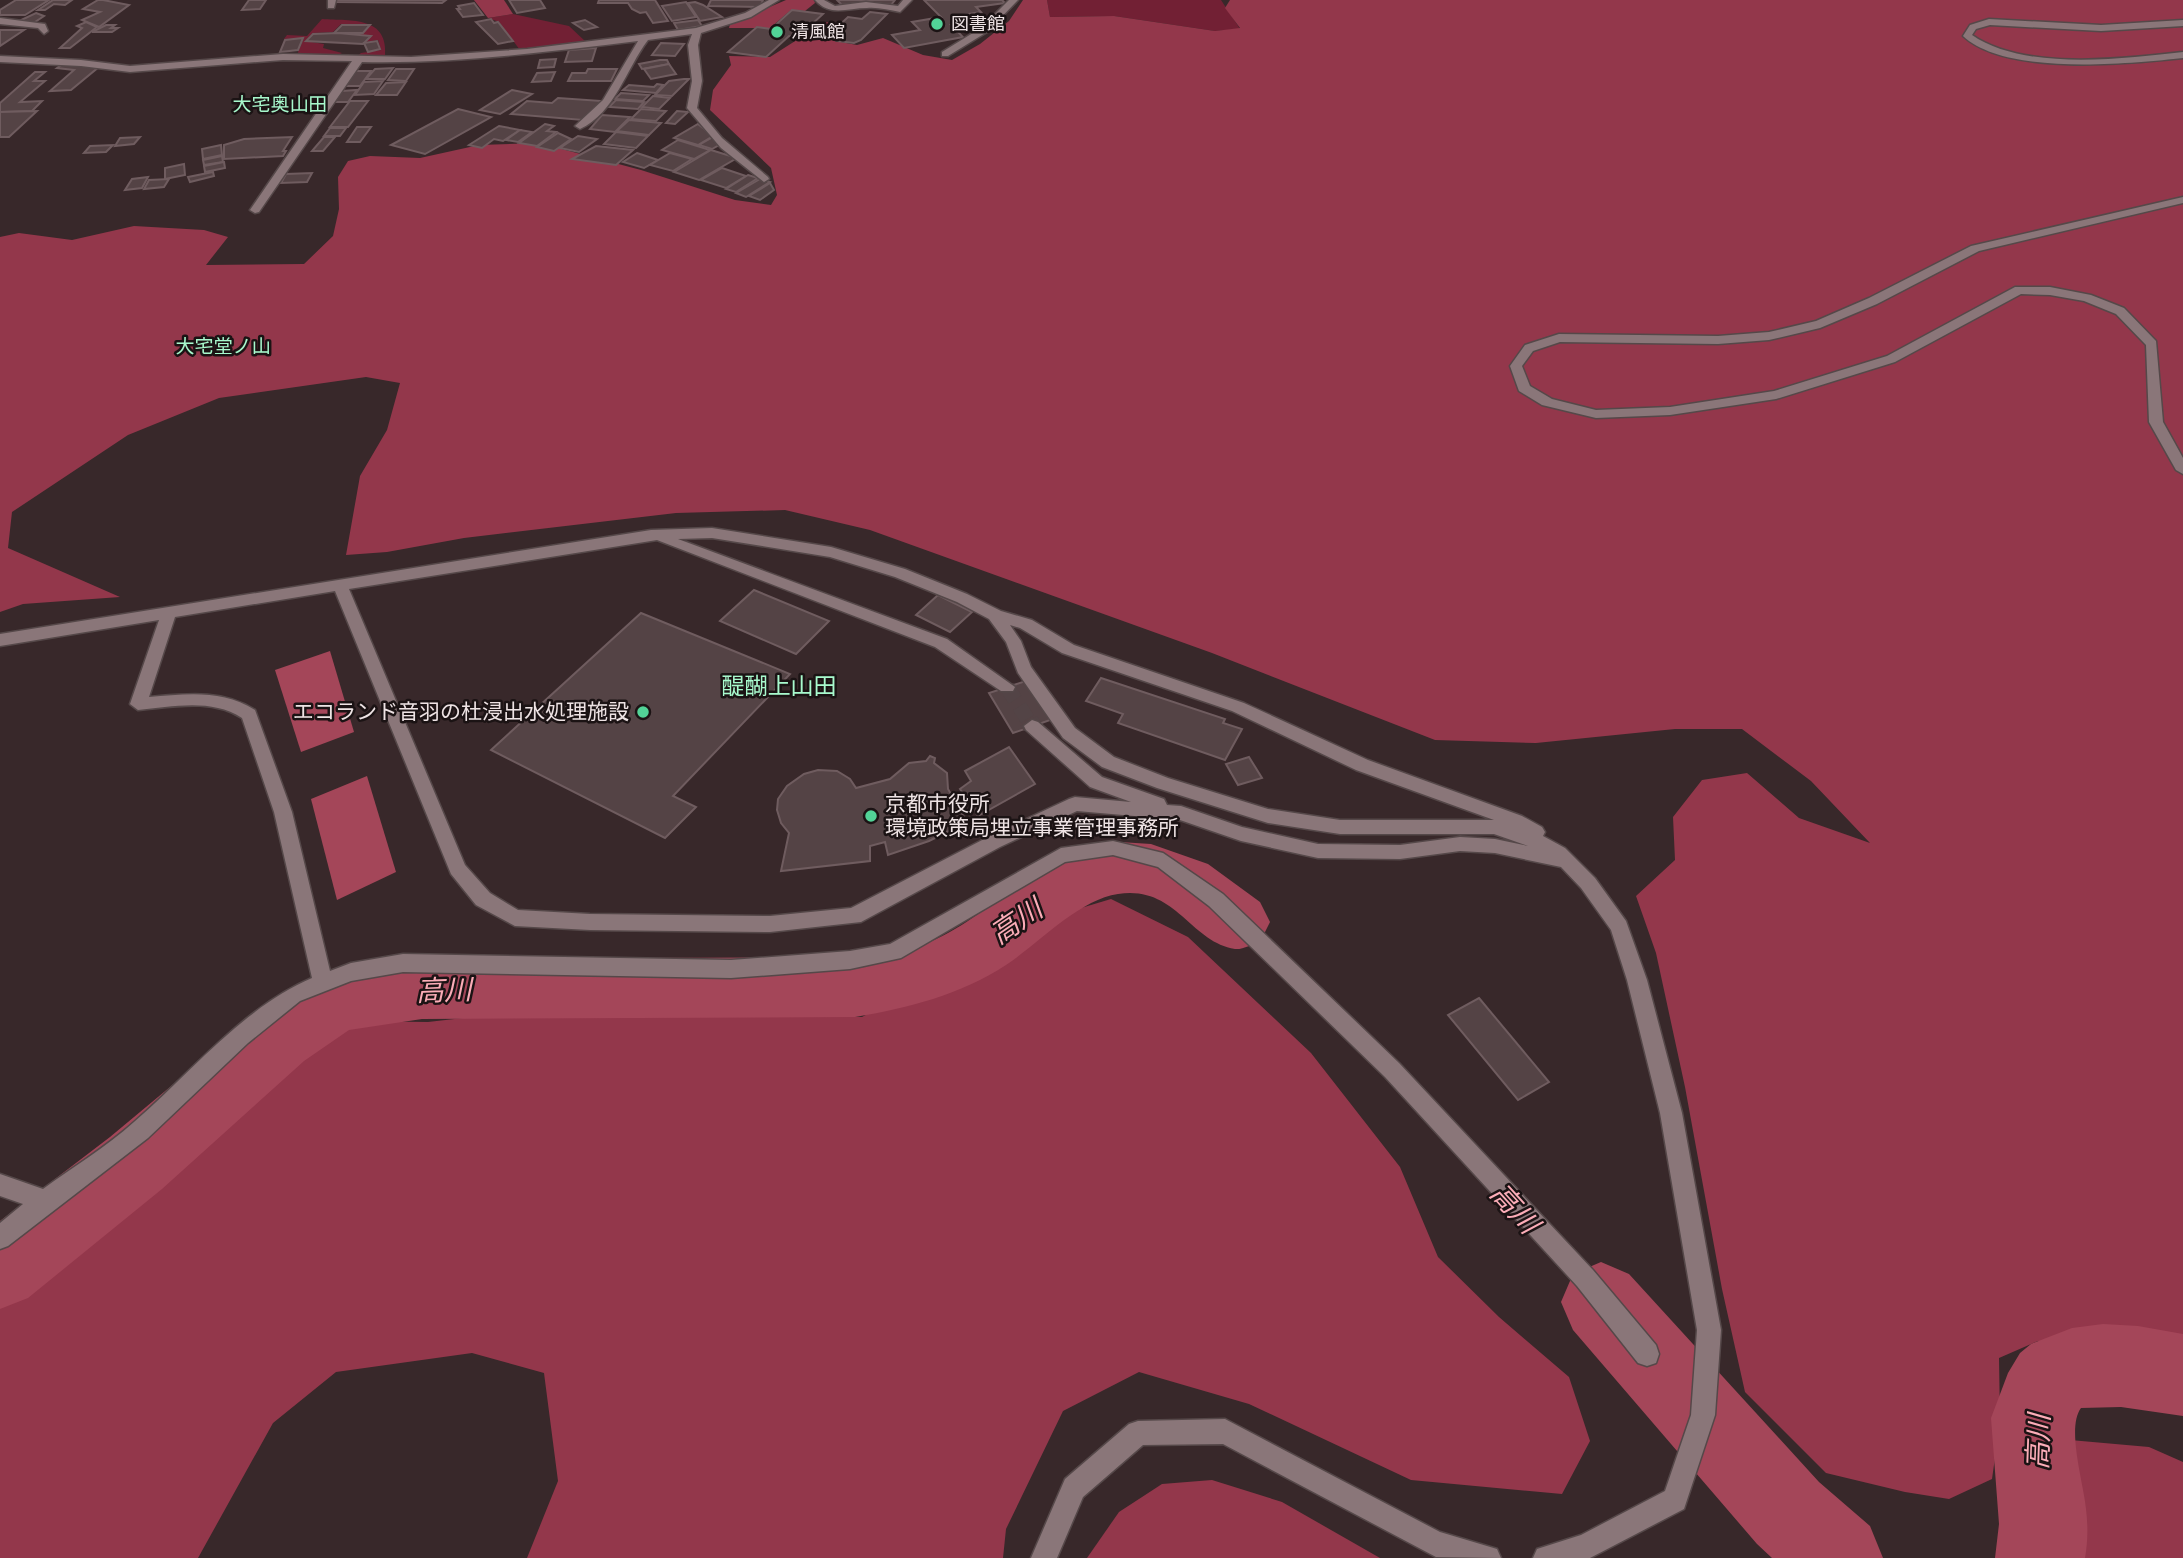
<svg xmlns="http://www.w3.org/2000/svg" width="2183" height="1558" viewBox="0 0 2183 1558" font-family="Helvetica,'Noto Sans JP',sans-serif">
  <rect width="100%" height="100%" fill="#38282a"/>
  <g fill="#722034">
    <polygon points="1047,0 1221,0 1240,29 1215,31 1114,16 1050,17"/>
    <polygon points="513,14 569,26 586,42 520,50 499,22 488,18"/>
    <path d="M322,19C352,21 389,16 385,57H356L361,53L381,50L378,40L366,42L371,35H351L363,33L370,25L341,24L333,32L313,33L305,41L324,44L323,48L342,53L336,56L299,55L298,52L304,38L284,39L287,35L307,36Z"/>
  </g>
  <g fill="#93374b">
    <polygon points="474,0 504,0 513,14 488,18"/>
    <polygon points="786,0 814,0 815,3 805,11 791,10 770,28 729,28 730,24"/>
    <polygon points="1023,0 1047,0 1050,17 1114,16 1215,31 1240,28 1225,8 1230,0 2183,0 2183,1366 2118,1345 2038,1341 1999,1358 2000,1422 1992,1479 1949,1499 1905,1492 1826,1473 1745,1392 1722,1289 1685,1087 1656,953 1636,896 1675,860 1673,817 1702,780 1747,773 1799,818 1870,843 1811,781 1742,729 1675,729 1536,743 1435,740 1212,653 870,530 785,510 676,513 464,538 387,552 346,555 360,476 387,430 400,383 366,377 219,398 128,435 12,512 8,548 120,597 23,604 0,612 0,237 19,233 72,240 134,226 204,230 228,237 206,265 304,264 333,236 339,209 338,177 348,161 370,156 420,158 479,145 539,143 641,170 735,200 771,205 777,195 771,168 710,110 713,90 731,65 729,56 770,57 825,22 833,23 829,33 835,41 857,45 883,38 923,55 952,60 980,44 1009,21"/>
    <polygon points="1111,899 1188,937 1311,1053 1400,1167 1438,1257 1499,1317 1569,1377 1590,1441 1562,1494 1411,1480 1249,1404 1139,1372 1063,1411 1006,1529 1003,1558 527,1558 558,1481 544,1373 472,1353 336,1372 273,1423 198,1558 0,1558 0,1306 84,1230 339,1021 428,1022 507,1013 538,984 593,978 680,978 699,1013 862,1017 1041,920"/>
    <polygon points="2070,1440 2149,1447 2183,1462 2183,1558 2055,1558 2071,1514"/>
    <polygon points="1212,1480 1282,1502 1380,1558 1087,1558 1119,1512 1162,1484"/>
  </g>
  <g fill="#a44659">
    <polygon points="330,651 354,732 301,752 275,670"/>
    <polygon points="367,776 396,872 337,900 311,799"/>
  </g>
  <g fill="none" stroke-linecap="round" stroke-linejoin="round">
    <g fill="#a44659" fill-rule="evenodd">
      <path d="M1120,842L1151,844L1208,864L1260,902L1270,922L1260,942C1253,944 1242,950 1235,949C1190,942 1176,885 1118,894C1078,900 1038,944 1006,965C960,995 908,1008 855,1017L422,1019L349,1030L304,1061L162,1189L28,1298L0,1309V1221L110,1137L254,1017L285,995L338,971L422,959L855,957C878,954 902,952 924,944C966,929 1001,894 1038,871C1063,856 1091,848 1120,842Z"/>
      <polygon points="1601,1262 1629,1274 1819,1482 1870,1526 1883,1558 1772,1558 1757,1544 1573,1330 1561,1302 1573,1274"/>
      <path d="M2103,1324L2138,1326L2183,1334V1416L2121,1407L2081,1408C2066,1428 2084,1484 2086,1509C2088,1526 2088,1541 2085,1558H1995L1999,1524L1991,1418L2008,1373L2020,1353L2031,1344L2072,1328Z"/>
    </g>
  </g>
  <g fill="#544345" stroke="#6f5c5f" stroke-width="2">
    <polygon points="16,0 49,0 25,15 0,15 0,10"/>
    <polygon points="53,0 72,0 65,5 54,4 45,10 38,10"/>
    <polygon points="98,0 103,0 129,5 99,27 82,20 100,12 83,9"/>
    <polygon points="249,0 266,0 260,9 242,10"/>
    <polygon points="337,0 446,0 442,3 335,2"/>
    <polygon points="509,0 540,0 545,8 517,13"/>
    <polygon points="599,0 655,0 668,21 653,23 646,12 640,13 632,9 628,3 598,3"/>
    <polygon points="711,0 763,0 760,7 708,6"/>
    <polygon points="837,0 895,0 891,5 866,2 842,5"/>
    <polygon points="924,0 1002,0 1005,3 976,7 981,12 963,15 970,22 951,25 963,37 904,48 892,35 920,30 912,22 941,17"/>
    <polygon points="686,2 696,17 672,21 662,6"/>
    <polygon points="695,2 703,5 722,17 700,21 688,3"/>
    <polygon points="474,3 483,15 463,17 457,9 460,9 458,6"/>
    <polygon points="792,10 823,14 798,37 789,36 766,57 728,52 757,27 771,29"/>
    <polygon points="870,12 887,14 861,40 854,43 837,41 844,34 831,33 848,17 862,19"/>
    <polygon points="36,13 44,16 35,22 17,22"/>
    <polygon points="491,19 494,23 498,22 513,41 498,44 476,22"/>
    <polygon points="585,20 597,27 584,30 573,23"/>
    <polygon points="698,20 702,26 678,30 674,23"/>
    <polygon points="86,22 97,27 70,48 60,48 82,28 77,26"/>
    <polygon points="106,25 115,25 111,28 118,28 112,32 92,32"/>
    <polygon points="342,25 370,25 363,33 334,33"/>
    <polygon points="0,30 24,30 0,46"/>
    <polygon points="338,33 371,36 363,44 306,41 313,34"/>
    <polygon points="303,38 298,50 280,52 285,40"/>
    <polygon points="377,41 380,49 368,52 364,43"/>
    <polygon points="661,43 684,44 675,56 652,55"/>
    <polygon points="596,48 592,61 565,62 569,50"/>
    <polygon points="556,59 554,67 538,68 540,60"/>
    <polygon points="660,60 667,60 669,64 642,69 639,64"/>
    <polygon points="63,64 100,66 71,90 50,91 74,70 57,68"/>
    <polygon points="669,64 676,74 651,79 644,69"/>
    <polygon points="393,68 385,79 366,79 375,69"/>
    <polygon points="396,69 414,69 406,81 388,80"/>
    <polygon points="588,69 617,69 611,81 568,81 572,73 586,73"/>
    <polygon points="352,71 371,71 360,86 344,86"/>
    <polygon points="35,72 45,72 34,81 45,81 20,102 42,101 32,111 0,112 0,103"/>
    <polygon points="555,72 551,81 532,82 537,73"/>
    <polygon points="684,79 689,79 672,96 655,95 669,81"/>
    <polygon points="383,81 374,94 355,95 364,82"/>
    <polygon points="406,82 397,95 376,95 386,83"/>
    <polygon points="657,84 663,85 656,93 623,90 629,85 654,87"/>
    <polygon points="357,90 348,102 333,102 342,91"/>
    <polygon points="512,90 532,94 500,114 480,110"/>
    <polygon points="621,93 649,95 643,101 615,99"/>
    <polygon points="653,96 670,98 659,109 642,107"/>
    <polygon points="558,98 602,101 583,120 511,114 527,101 552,103"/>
    <polygon points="616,100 644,102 638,109 609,107"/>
    <polygon points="350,101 368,101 348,127 330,127"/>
    <polygon points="458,109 491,117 425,154 391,145"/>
    <polygon points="641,109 666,111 656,121 631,119"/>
    <polygon points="37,111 9,137 0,137 0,112"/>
    <polygon points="677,111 688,112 675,124 666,123"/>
    <polygon points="602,115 630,117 615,132 590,129"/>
    <polygon points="629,120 661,123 649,135 617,131"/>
    <polygon points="545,124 554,126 547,131 556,132 537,146 519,143"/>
    <polygon points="698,124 713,136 698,145 674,138"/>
    <polygon points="499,126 520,130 503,141 494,139 482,148 469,145"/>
    <polygon points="357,127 371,127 360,142 347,142"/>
    <polygon points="330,128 346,128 340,136 324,136"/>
    <polygon points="520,130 532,132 518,142 506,140"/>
    <polygon points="616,132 648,136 636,148 604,144"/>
    <polygon points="558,133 571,139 554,151 537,147"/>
    <polygon points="578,136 597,139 579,152 560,148"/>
    <polygon points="140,137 134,144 115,146 120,138"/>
    <polygon points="292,137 283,151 286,151 283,156 224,159 224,145 244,139"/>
    <polygon points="324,137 335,137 323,151 312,151"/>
    <polygon points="713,137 721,144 712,149 699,145"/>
    <polygon points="678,140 710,150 694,159 662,150"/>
    <polygon points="113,145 106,152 84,153 90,146"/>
    <polygon points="221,145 222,155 203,159 202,149"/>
    <polygon points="596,146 633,150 616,165 572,159"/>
    <polygon points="711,150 737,158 699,180 674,172"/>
    <polygon points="637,153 658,160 644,168 623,162"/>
    <polygon points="670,153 692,159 673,171 650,165"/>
    <polygon points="222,156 223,162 204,165 203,160"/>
    <polygon points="224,162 225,168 205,172 204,166"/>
    <polygon points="184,164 185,175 165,179 165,168"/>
    <polygon points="722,168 746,176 726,188 701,180"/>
    <polygon points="213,172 214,176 190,182 188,177"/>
    <polygon points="312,173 307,182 281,183 286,174"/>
    <polygon points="748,175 758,178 736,192 726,189"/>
    <polygon points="148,177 142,188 125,190 132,179"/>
    <polygon points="169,179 164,187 144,189 149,180"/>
    <polygon points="760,179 770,182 746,197 736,193"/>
    <polygon points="770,183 774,190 760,200 749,196"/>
    <polygon points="754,590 829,621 796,654 720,621"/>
    <polygon points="938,595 972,612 950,632 916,615"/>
    <polygon points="641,613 790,674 673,796 696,807 665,838 491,750"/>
    <polygon points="1101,678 1225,719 1223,723 1242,729 1225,760 1118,723 1123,714 1086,701"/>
    <polygon points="1029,680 1053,719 1013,733 989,693"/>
    <polygon points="1009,747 1035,784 978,816 960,789 971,781 965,771"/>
    <polygon points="930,756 935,758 934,763 947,773 948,789 967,822 929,841 888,855 885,842 870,846 870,861 781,871 789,833 781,823 777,810 778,799 787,786 804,774 818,770 837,771 850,779 856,788 890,779 909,763 926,761"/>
    <polygon points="1249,757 1262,778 1238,785 1226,764"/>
    <polygon points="1479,998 1549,1082 1518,1100 1448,1015"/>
  </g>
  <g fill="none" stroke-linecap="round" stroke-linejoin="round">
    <polyline stroke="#534446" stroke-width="15" stroke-dasharray="15 8" stroke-linecap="butt" points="1007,687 1030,723"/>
    <polyline stroke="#534446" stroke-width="19" stroke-dasharray="19 10" stroke-linecap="butt" points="1029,721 1032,726"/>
    <defs>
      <g id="minor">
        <polygon points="328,0 336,0 334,8 328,8"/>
        <path d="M769,0H779L751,17L701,33L698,45L702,81L697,108L722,138L768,177L769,179L764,182L721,148L687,108L692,81L688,45L692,34L648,40C626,69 615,113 580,129L575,126L603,100L638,41C546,52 454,64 362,62L259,212L255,213L250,210L352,61L283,60L130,72L81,66L0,62V56L81,60L130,66L283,54L411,57L527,49L696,28L745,13Z"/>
        <path d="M815,0H824L835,6L866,2L898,6L903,0H912L900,12C889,10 878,7 867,8C847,8 830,17 815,0Z"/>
        <polygon points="1009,0 1018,0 987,32 948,56 942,56 942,52 981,28"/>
        <polygon points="0,18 45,24 48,31 44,34 38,28 0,24"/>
        <path d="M1989,19L2101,25L2183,20V26L2101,31L1990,25L1976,29L1972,35C2024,71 2122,59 2183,52V58C2127,64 2006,76 1963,36L1970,25Z"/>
        <polygon points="2183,197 2183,203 1979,251 1877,304 1820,328 1769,340 1718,344 1560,342 1533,351 1522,366 1530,386 1552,399 1596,410 1670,407 1774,391 1887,356 2015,287 2050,287 2091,295 2124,308 2156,341 2163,422 2183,458 2183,474 2176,470 2149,422 2146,345 2116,314 2084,301 2050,295 2021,294 1895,362 1776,399 1670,415 1596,418 1542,405 1519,391 1510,366 1525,345 1559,334 1718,336 1769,332 1816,321 1869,298 1971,246"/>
        <path d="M712,528L831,547L905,569L967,594L1001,611L1032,620L1074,645L1244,703L1368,760L1522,816L1542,827L1545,832L1543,836L1565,848L1595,878L1626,921L1647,980L1682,1113L1721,1330L1715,1415L1684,1509L1590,1558H1533L1537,1549L1581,1535L1665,1491L1691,1415L1697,1330L1660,1113L1627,980L1611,930L1581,888L1561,867L1495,853L1460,851L1400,859L1318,858L1241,841L1180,820L1077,811L1000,847L861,922L770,932L590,930L515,926L476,905L451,874L335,591L175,617L149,697C186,694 222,689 255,710L292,812L330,971L351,963L403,954L731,960L850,951L890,944L1061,848L1113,841L1163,853L1223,894L1399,1063L1593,1270L1656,1345L1659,1354L1656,1363L1647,1366L1638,1363L1577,1286L1385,1077L1209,906L1158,867L1113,855L1065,862L901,958L850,969L731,978L403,972L351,981L300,1001L248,1043L148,1138L8,1246L0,1249V1223L23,1204L0,1196V1174L43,1189C73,1167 106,1147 134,1122C191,1073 242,1008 312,978L274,812L242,718C211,698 172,707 138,710L130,704L159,620L0,646V634L651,530ZM712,538L830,557L895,577L957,602L989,619L1006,642L1018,673L1063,738L1102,767L1157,788L1268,823L1340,834H1494L1528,846L1495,839L1460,837L1400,845L1318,844L1242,827L1181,806L1167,805L1164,799L1102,777L1038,722L1032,720L1024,726L1026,730L1090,787L1131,802L1075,797L1069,799L988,837L851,908L770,916L590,914L518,910L490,893L465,865L349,589L657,540L935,647L1001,691H1013L1015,687L947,639L678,539ZM1010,625L1020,628L1062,653L1232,711L1356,770L1494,820H1340L1268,809L1168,778L1114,757L1075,728L1031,667L1021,641Z"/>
        <polygon points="1225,1419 1440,1532 1497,1549 1501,1558 1436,1557 1223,1444 1143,1445 1083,1497 1057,1558 1031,1558 1065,1479 1129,1424 1138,1421"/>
      </g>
    </defs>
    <use href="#minor" stroke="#554849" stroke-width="3"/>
    <use href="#minor" fill="#8a7679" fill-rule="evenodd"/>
  </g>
  <g fill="#52d397" stroke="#1b1314" stroke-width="2.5">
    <circle cx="937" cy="24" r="7"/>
    <circle cx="777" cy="32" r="7"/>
    <circle cx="643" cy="712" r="7"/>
    <circle cx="871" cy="816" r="7"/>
  </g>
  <g text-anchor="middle" stroke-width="5" stroke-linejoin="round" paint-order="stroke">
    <g font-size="18" fill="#eee3e4" stroke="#1b1314" text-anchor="start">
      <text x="951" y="30">図書館</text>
      <text x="791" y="38">清風館</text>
    </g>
    <g font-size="19" fill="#a8f9cd" stroke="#1b1314">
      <text x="280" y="111">大宅奥山田</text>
      <text x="223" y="353">大宅堂ノ山</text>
    </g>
    <g font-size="21" fill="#eee3e4" stroke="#1b1314" text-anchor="end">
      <text x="629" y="719">エコランド音羽の杜浸出水処理施設</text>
      <text x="885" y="811" text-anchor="start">京都市役所<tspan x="885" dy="24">環境政策局埋立事業管理事務所</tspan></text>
    </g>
    <g font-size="23" fill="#a8f9cd" stroke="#1b1314">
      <text x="779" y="694">醍醐上山田</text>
    </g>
    <g font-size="28" font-style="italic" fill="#fcadb8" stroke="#1b1314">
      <text transform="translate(1016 921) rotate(-34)" y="10">高川</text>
      <text transform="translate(444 990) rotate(-2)" y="10">高川</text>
      <text transform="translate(1515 1208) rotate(48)" y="10">高川</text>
      <text transform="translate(2038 1442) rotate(-88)" y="10">高川</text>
    </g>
  </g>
</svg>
